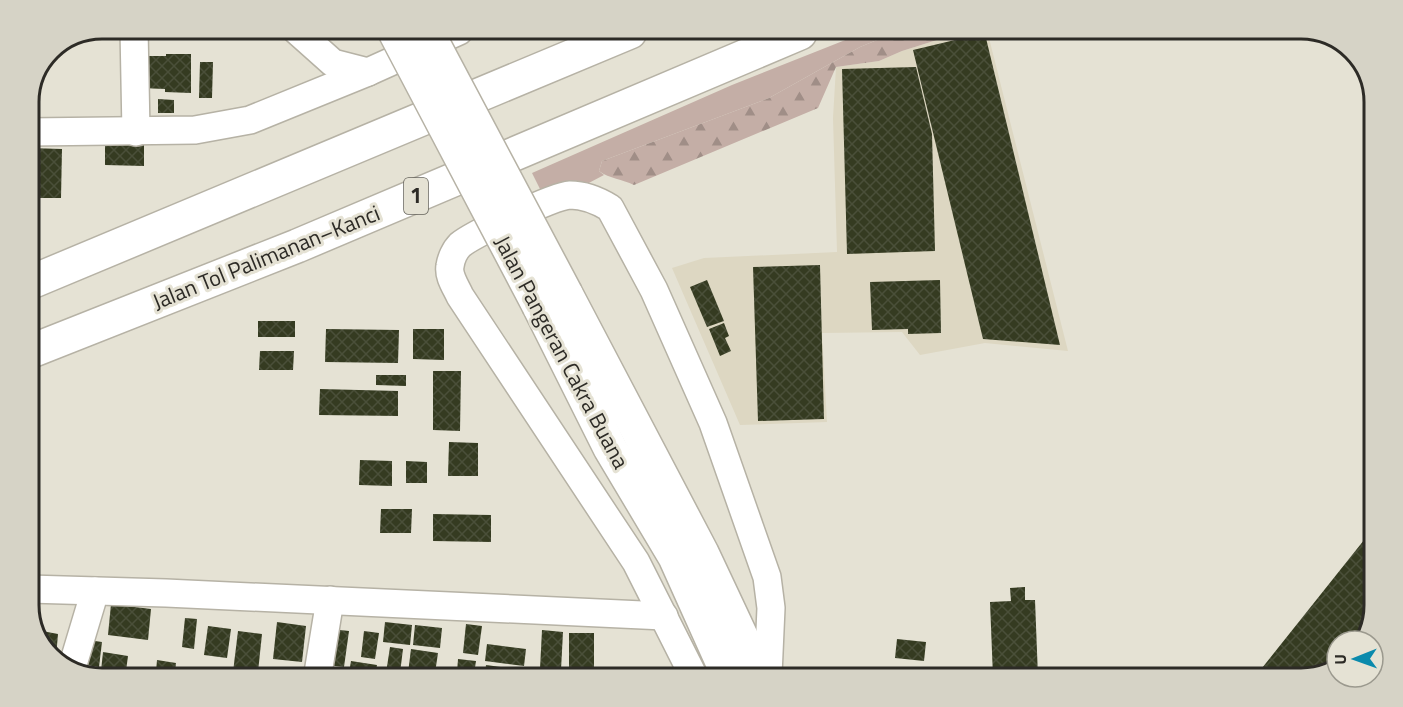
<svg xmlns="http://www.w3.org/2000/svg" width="1403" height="707" viewBox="0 0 1403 707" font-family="'Titillium Web',sans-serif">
  <defs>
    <pattern id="forest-firs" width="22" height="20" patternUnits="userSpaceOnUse" patternTransform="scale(1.5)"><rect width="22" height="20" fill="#c4aea6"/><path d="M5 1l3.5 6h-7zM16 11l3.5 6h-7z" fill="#a08e87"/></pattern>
    <pattern id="building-cross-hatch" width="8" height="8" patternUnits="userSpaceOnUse" patternTransform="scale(1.5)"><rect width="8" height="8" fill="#353b21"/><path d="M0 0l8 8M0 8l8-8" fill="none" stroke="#4a4f39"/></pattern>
  </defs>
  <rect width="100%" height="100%" fill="#e5e2d4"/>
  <polygon fill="#ddd7c2" points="956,34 988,34 1068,351 985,343 920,355 902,332 822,333 827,422 740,425 672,268 704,258 837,252 833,118 836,67 879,61 902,51"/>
  <polygon fill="#c4aea6" points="863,33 894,33 860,47 769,98 602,161 599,171 604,175 583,186 544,197 532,173 732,85"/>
  <path fill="url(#forest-firs)" d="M894,33L956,34L902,51L879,61L836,67L818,108L634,185C622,179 610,179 599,171L602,161L769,98L860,47Z"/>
  <g fill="url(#building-cross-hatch)">
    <polygon points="980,34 985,34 1060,345 983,339 913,50"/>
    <polygon points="166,54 191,54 191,93 165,92 165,89 140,88 141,56 166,56"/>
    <polygon points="200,62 213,62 212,98 199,98"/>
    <polygon points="916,67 932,134 935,251 847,254 842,69"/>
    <polygon points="158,99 174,100 174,113 158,113"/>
    <polygon points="105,143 144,144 144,166 105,165"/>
    <polygon points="30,148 62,149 61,198 29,198"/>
    <polygon points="820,265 824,419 758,421 753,267"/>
    <polygon points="707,280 724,321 707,327 690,287"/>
    <polygon points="940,280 941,333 908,334 908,329 872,330 870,282"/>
    <rect x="258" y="321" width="37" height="16"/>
    <polygon points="724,323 729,336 725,338 731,351 720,356 709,329"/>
    <polygon points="326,329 399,330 398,363 325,362"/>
    <polygon points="413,329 444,329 444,360 413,359"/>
    <polygon points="260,351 294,351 293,370 259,370"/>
    <polygon points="433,371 461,371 460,431 433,430"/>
    <polygon points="376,375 406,375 406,386 376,385"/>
    <polygon points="320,389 398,391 398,416 319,415"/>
    <polygon points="449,442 478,443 478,476 448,476"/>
    <polygon points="360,460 392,461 392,486 359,485"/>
    <polygon points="406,461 427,462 427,483 406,483"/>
    <polygon points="381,509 412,509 411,533 380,533"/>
    <polygon points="433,514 491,515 491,542 433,541"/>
    <polygon points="1368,535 1367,637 1364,641 1337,641 1337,668 1301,678 1254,678"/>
    <polygon points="1025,587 1025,600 1035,600 1038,677 993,677 990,602 1011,601 1010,588"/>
    <polygon points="111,604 151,609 148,640 108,635"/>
    <polygon points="185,618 197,619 194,649 182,647"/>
    <polygon points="277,622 306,626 302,662 273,659"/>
    <polygon points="385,622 412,625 410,645 383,642"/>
    <polygon points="466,624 482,626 478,655 463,653"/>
    <polygon points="415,625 442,628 440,648 413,645"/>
    <polygon points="208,626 231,629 227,658 204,655"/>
    <polygon points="331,629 349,631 344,667 326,665"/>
    <polygon points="542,630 563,632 561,670 540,669"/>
    <polygon points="42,631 58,634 56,657 41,646"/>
    <polygon points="238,631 262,634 258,672 233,672"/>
    <polygon points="364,631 379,633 375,659 361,657"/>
    <rect x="569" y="633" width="25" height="39"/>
    <polygon points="897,639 926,642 924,661 895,658"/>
    <polygon points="88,640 102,642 99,667 85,665"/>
    <polygon points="487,644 526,649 524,666 485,661"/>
    <polygon points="390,647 403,649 400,673 386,673"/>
    <polygon points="411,649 438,653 435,673 408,673"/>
    <polygon points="103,652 128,656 126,671 101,671"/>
    <polygon points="458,659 476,661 474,674 457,673"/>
    <polygon points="157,660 176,663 175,672 156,672"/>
    <polygon points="351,661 377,665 376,673 349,673"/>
    <polygon points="486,665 523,670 523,674 485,674"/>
  </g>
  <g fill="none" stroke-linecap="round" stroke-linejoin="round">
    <defs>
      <g id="minor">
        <polyline points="134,29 136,132"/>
        <polyline points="296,30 333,63 368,72 459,31"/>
        <polyline points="29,132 195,130 250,120 368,72"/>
        <polyline points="29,589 166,593 664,616"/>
        <polyline points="71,671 95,591"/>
        <polyline points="318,673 330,600"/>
        <path d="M693,675L636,562L460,296C456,287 448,276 450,266C451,259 455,250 460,245C473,234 554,196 570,195C585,195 597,200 610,208L654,290L713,423L767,577L771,608L768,675"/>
      </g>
      <g id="major">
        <polyline points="566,294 702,553 741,636 756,675"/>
        <polyline points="539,306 610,448 675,557 728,675"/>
      </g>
      <g id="highway">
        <polyline points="29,283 630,32"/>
        <polyline points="29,352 297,246 800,33"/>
      </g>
    </defs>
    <use href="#minor" stroke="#b6b2a5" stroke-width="30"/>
    <use href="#major" stroke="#b6b2a5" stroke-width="36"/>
    <use href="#highway" stroke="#b6b2a5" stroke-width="36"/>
    <use href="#minor" stroke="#fff" stroke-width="27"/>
    <use href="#major" stroke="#fff" stroke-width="33"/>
    <use href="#highway" stroke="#fff" stroke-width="33"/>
    <defs>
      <g id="major-bridge">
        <polyline points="394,30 539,306"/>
        <polyline points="426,30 566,294"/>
      </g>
    </defs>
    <use href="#major-bridge" stroke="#b6b2a5" stroke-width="36" stroke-linecap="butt"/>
    <use href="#major-bridge" stroke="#fff" stroke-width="33"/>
  </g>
  <g text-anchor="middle" stroke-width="6" stroke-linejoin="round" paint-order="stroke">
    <rect fill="#e5e2d4" stroke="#64625a" stroke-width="1.5" x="404" y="178" width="24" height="36" rx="4.5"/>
    <g font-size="21" font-weight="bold" fill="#2d2b26">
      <text x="416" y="203">1</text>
    </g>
    <g font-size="22" fill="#2d2b26" stroke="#e5e2d4">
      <text transform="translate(266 257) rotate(-22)" y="8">Jalan Tol Palimanan–Kanci</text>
      <text transform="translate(562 352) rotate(62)" y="8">Jalan Pangeran Cakra Buana</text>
    </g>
  </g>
  <path d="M0 0H1403V707H0ZM102 39H1301A63 63 0 0 1 1364 102V605A63 63 0 0 1 1301 668H102A63 63 0 0 1 39 605V102A63 63 0 0 1 102 39Z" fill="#d6d3c6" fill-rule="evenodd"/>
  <path fill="none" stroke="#2d2b26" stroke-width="3" d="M102 39H1301A63 63 0 0 1 1364 102V605A63 63 0 0 1 1301 668H102A63 63 0 0 1 39 605V102A63 63 0 0 1 102 39Z"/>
  <g transform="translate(1355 659) rotate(269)"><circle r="28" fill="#e5e2d4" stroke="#9b998e" stroke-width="1.5"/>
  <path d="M0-4.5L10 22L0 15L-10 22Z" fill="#0a8aac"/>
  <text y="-9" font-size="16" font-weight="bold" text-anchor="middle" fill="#2d2b26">U</text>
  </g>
</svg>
